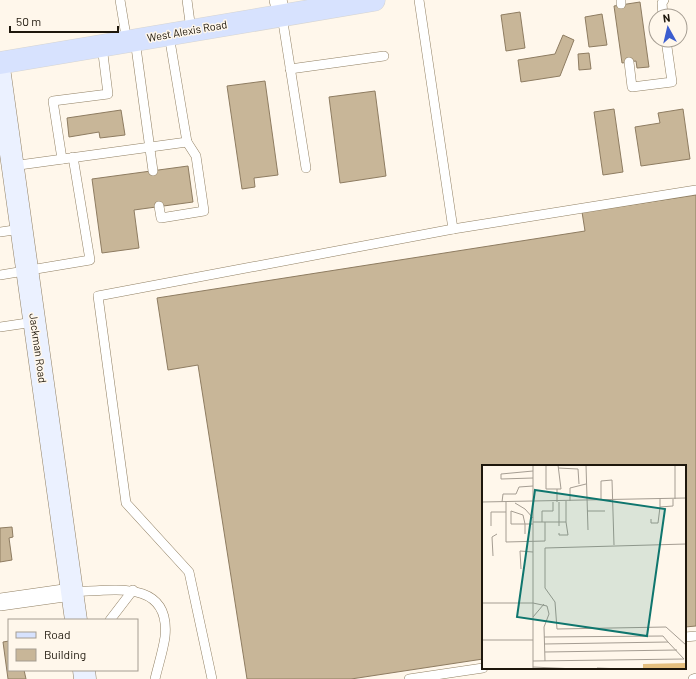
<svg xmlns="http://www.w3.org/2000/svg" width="696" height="679" viewBox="0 0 696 679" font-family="Barlow,sans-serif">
  <rect width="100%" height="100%" fill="#fff7eb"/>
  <g fill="#c8b698" stroke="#8e7c61">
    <polygon points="640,2 649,67 637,68 636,61 622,63 614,6"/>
    <polygon points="520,12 525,48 506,51 501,15"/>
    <polygon points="602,14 607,45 589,47 585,17"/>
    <polygon points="563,35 574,40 560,76 521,82 518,60 555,54"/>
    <polygon points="589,53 591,69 579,70 578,54"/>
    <polygon points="265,81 278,175 254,178 255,187 242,189 227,86"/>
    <polygon points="375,91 386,176 340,183 329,97"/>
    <polygon points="614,109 623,172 603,175 594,112"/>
    <polygon points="683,109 690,159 641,166 635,127 660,123 658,113"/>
    <polygon points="121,110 125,135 100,138 99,132 69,137 67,118"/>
    <polygon points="188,166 193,202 134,210 139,248 102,253 92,179"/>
    <polygon points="696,195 696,626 685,627 685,466 483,466 483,659 351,679 247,679 198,365 168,370 157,298 585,231 582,212"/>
    <polygon points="12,527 13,537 9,538 12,560 0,562 0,528"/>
    <polygon points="9,641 9,670 24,670 26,679 8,679 3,642"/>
  </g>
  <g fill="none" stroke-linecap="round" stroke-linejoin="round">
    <defs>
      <g id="lane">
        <polyline points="120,0 127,42"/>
        <polyline points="187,0 191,30"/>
        <polyline points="419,0 453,229"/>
        <polyline points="621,0 621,4"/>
        <polyline points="282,16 306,168"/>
        <polyline points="663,16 662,3 664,0"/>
        <polyline points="135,40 153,171"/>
        <polyline points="629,62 632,87 672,82 666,40"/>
        <polyline points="290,69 384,56"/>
        <polyline points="62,159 53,101 108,94 102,46"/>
        <polyline points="12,166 187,142 169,35"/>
        <polyline points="159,206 161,218 204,211 196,156 187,142"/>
        <polyline points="0,232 21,229"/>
        <polyline points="0,275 90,260 73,157"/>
        <polyline points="0,327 34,322"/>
        <path d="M71,592C109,591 171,577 165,637C163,651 158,666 155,679"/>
        <polyline points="110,620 133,590"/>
        <polyline points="685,637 696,636"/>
        <polyline points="212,679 189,572 126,503 98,296 453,229 696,190"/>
        <polyline points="409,679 483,668"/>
        <polyline points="693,679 696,678"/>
      </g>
      <g id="street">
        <polyline points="278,0 282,16"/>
        <polyline points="0,602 71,592"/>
      </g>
      <g id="secondary">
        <polyline points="0,75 76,620"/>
        <polyline points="84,670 85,679"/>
      </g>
      <polyline id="primary" points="0,63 374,0"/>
    </defs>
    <use href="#lane" stroke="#918064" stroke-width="10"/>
    <use href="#street" stroke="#918064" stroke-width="18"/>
    <use href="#secondary" stroke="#918064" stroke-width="23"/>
    <use href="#primary" stroke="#d6d5d3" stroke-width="23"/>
    <use href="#lane" stroke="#fff" stroke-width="9"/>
    <use href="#street" stroke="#fff" stroke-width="17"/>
    <use href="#secondary" stroke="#ebf1ff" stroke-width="22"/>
    <use href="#primary" stroke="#d7e2fe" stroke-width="22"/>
  </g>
  <g text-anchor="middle" stroke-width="3" stroke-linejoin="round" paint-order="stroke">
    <g font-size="11" fill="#1e170c" stroke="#fff7eb">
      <text transform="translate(187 31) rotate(-10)" y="4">West Alexis Road</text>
      <text transform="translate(38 348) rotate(82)" y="4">Jackman Road</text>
    </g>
  </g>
  <g transform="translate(482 465)">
    <rect width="204" height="204" fill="#fff7eb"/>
    <path d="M204,198V204H161V199Z" fill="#e5bf7e"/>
    <path fill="none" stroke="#a59d92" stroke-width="1" d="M51,0V37M64,0V24H79L76,0M104,0L106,65M76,3L96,4L97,19M51,6L19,9V14L51,13M75,24V37M178,34V42L191,41V34M193,34V0M119,35V16L130,15L132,80M88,36V23L104,19M0,37L204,33M20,37L21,29H34L37,22L51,21M24,37V77L63,76V57M77,37V61M33,38L43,44L51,53M29,46L41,50L43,59H29ZM105,46H123M169,54V58H176L178,42M51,57H84V36M60,57V46H71V37M9,61V47H24M77,68V70H86L84,57M43,69V59H51M204,79L63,83V123L73,137L75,164L184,162L204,180M11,91L10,72L15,69M39,104L38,86L51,87M0,138H51L65,141L67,149L62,162L63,196M51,152L62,139M62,172L181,171L186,177M0,175H51M204,180V160M63,187L195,185M51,196L202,194L186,177L62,179M51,202L94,204M115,203L142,204M51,204V37"/>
    <path fill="#0f766e" fill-opacity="0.15" stroke="#0f766e" stroke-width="2" d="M53,25L183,44L165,171L35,152Z"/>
    <rect width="204" height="204" fill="none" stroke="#1e170c" stroke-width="2"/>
  </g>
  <rect x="8" y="619" width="130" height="52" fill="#fff7eb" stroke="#a59d92"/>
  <rect x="16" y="632" width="20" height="6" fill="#d7e2fe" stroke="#a59d92"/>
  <text x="44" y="639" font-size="12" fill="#1e170c">Road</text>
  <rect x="16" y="649" width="20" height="12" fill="#c8b698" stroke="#a59d92"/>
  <text x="44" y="659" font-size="12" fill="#1e170c">Building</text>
  <g transform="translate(668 28) rotate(352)"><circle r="19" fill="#fff7eb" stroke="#a59d92"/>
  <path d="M0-3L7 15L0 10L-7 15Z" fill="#3c5dcf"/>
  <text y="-6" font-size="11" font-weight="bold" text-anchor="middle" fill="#1e170c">N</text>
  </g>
  <path d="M10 26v6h108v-6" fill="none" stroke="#1e170c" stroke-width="2"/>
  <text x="16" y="26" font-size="12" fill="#1e170c" stroke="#fff7eb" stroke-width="3" paint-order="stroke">50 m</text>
</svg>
